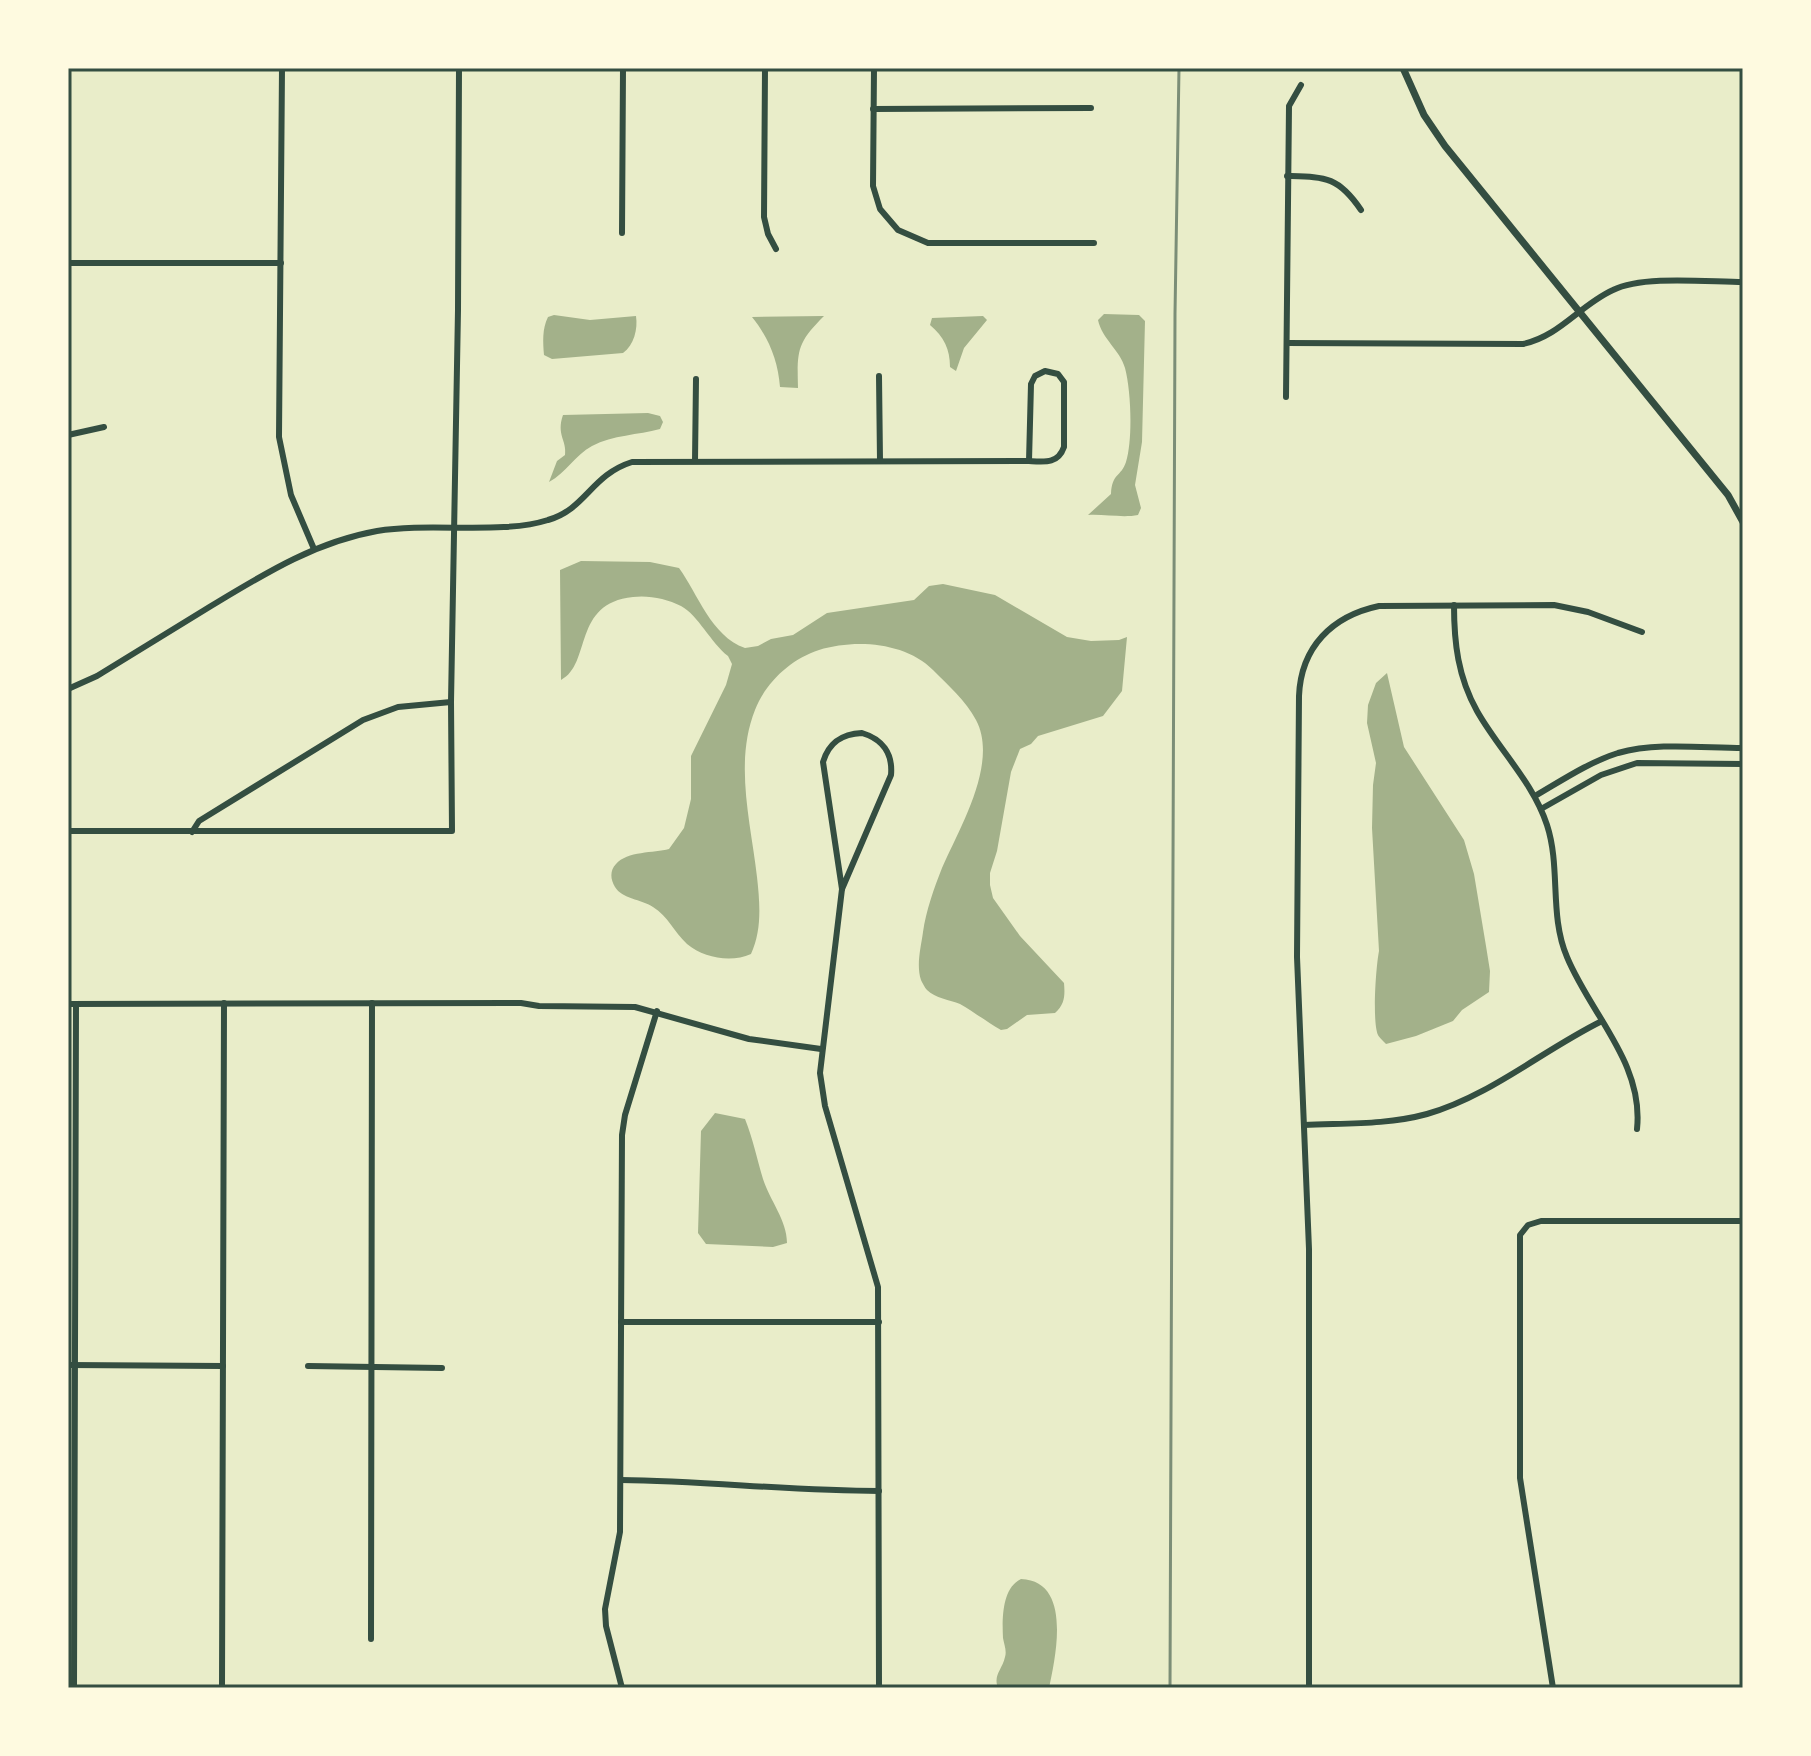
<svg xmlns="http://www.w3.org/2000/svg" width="1811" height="1756" viewBox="0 0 1811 1756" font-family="Rubik,sans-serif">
  <rect width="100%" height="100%" fill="#e9edc9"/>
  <g fill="#a3b18a">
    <path d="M1104,314L1139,315L1145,321L1142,442L1135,485L1141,508L1138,515C1123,518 1104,514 1088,515L1111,494C1112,473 1121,477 1126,462C1133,440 1131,390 1125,368C1120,350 1102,339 1098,320Z"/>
    <path d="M554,315L590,320L636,316C638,329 634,345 623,353L552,359L544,355C543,342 542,329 548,317Z"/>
    <path d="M824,316C797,343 797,350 798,388L780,387C778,361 769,338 752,317Z"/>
    <path d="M983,316L987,320L964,348L956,371L950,367C950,349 944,337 930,325L932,318Z"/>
    <path d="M648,413L660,416L663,422L660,429C638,435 613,435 592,446C575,455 566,473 549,482L557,461L565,455C567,440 556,435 563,415Z"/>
    <path d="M581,561L650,562L679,568C698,594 711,636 745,648L758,646L771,639L793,635L827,613L914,600L929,586L943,584L995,595L1067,637L1091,641L1119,640L1127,637L1122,691L1103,716L1038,736L1031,744L1020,749L1011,772L997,851L990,873V885L993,898L1020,936L1064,983C1065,995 1065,1004 1055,1013L1027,1015L1007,1029L1001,1030C987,1022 974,1012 960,1004C950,1000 935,998 927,990C925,988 922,982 921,980C916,965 921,947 923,932C926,911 934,888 942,868C959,829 999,763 976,720C966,701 948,685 933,670C905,642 855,639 819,650C791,659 766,682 755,710C734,763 751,823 757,877C760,904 762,930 751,954C731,963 704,958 687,944C674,932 668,916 653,907C641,899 622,899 615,887C610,879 610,870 616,864C627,851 654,853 669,849L684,828L691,799V756L726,685L732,664L728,656C711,643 698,615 681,606C667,599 649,595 633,597C572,603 592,664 561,680L560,570Z"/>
    <path d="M1387,673L1404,747L1464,840L1474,874L1486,946L1490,971L1489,992L1462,1010L1453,1021L1416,1036L1386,1044C1384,1042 1379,1037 1378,1035C1372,1021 1376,966 1379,951L1372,828L1373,785L1376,763L1367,723L1368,705L1376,683Z"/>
    <path d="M715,1113L745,1119C753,1139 757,1159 763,1179C770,1201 787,1220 787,1243L773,1247L706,1244L698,1233L701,1131Z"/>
    <path d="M1021,1579C1072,1581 1056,1655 1049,1688H998C993,1675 1002,1670 1005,1657C1007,1651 1004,1644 1003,1638C1002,1618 1002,1588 1021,1579Z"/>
  </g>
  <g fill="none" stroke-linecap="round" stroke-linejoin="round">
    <g stroke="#344e41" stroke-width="6">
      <polyline points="282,68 279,437 291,495 314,549"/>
      <polyline points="765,68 764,217 768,234 776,249"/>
      <polyline points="874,68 873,186 880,209 898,230 928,243 1094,243"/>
      <polyline points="873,109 1091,108"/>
      <path d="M1287,176C1325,177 1338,176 1361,210"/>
      <polyline points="622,233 623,68"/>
      <polyline points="68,263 281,263"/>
      <path d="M1287,343L1523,344C1560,336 1580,305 1613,290C1643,275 1708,282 1743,282"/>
      <path d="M1045,371L1058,374L1064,382V447C1058,464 1045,462 1029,461L1031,384L1035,376Z"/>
      <polyline points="879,376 880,461"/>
      <polyline points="1286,397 1289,106 1301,85"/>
      <polyline points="68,435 104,427"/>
      <polyline points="695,461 696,379"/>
      <path d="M1454,605C1454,643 1458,677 1477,711C1499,750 1533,782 1547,825C1561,868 1549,915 1567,957C1591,1015 1644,1063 1637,1129"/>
      <path d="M68,689L97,676C135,653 173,629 211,606C264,574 315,542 377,531C430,522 501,535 548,520C586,509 591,475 632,462L1029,461"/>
      <path d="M862,733C882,739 893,753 891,775L842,889L823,762C829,742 842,734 862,733Z"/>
      <path d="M1535,796C1561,781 1589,762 1618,753C1657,742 1703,748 1743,748"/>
      <polyline points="1541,809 1601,775 1637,763 1743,764"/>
      <polyline points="68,831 452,831 451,702 458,310 459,68"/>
      <polyline points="192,832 199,821 363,720 398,707 451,702"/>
      <polyline points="842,889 820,1073 825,1106 878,1287 879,1688"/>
      <polyline points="68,1004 521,1003 539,1006 635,1007 749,1039 821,1049"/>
      <path d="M1304,1125C1345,1123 1387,1125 1427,1114C1490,1096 1543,1050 1602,1021"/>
      <polyline points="621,1322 879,1322"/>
      <polyline points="68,1365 223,1366"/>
      <polyline points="308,1366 442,1368"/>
      <path d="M621,1480C707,1481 792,1491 879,1491"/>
      <polyline points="371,1639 372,1003"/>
      <polyline points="74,1688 76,1004"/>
      <polyline points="222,1688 224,1003"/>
      <polyline points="622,1688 606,1626 605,1609 620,1532 622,1135 625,1115 657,1011"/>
      <path d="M1309,1688V1249L1297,957L1299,696C1301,647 1332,616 1379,606L1554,605L1588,612L1642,632"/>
      <polyline points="1553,1688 1520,1478 1520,1235 1528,1225 1541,1221 1743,1221"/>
    </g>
    <polyline stroke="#344e41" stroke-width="7" points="1403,68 1424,115 1445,146 1728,495 1743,522"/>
    <polyline stroke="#7c8e77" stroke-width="3" points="1170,1688 1175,314 1179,68"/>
  </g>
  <rect width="1811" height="1756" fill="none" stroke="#fefae0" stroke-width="140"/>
  <rect x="70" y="70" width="1671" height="1616" fill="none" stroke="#344e41" stroke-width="3"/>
</svg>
